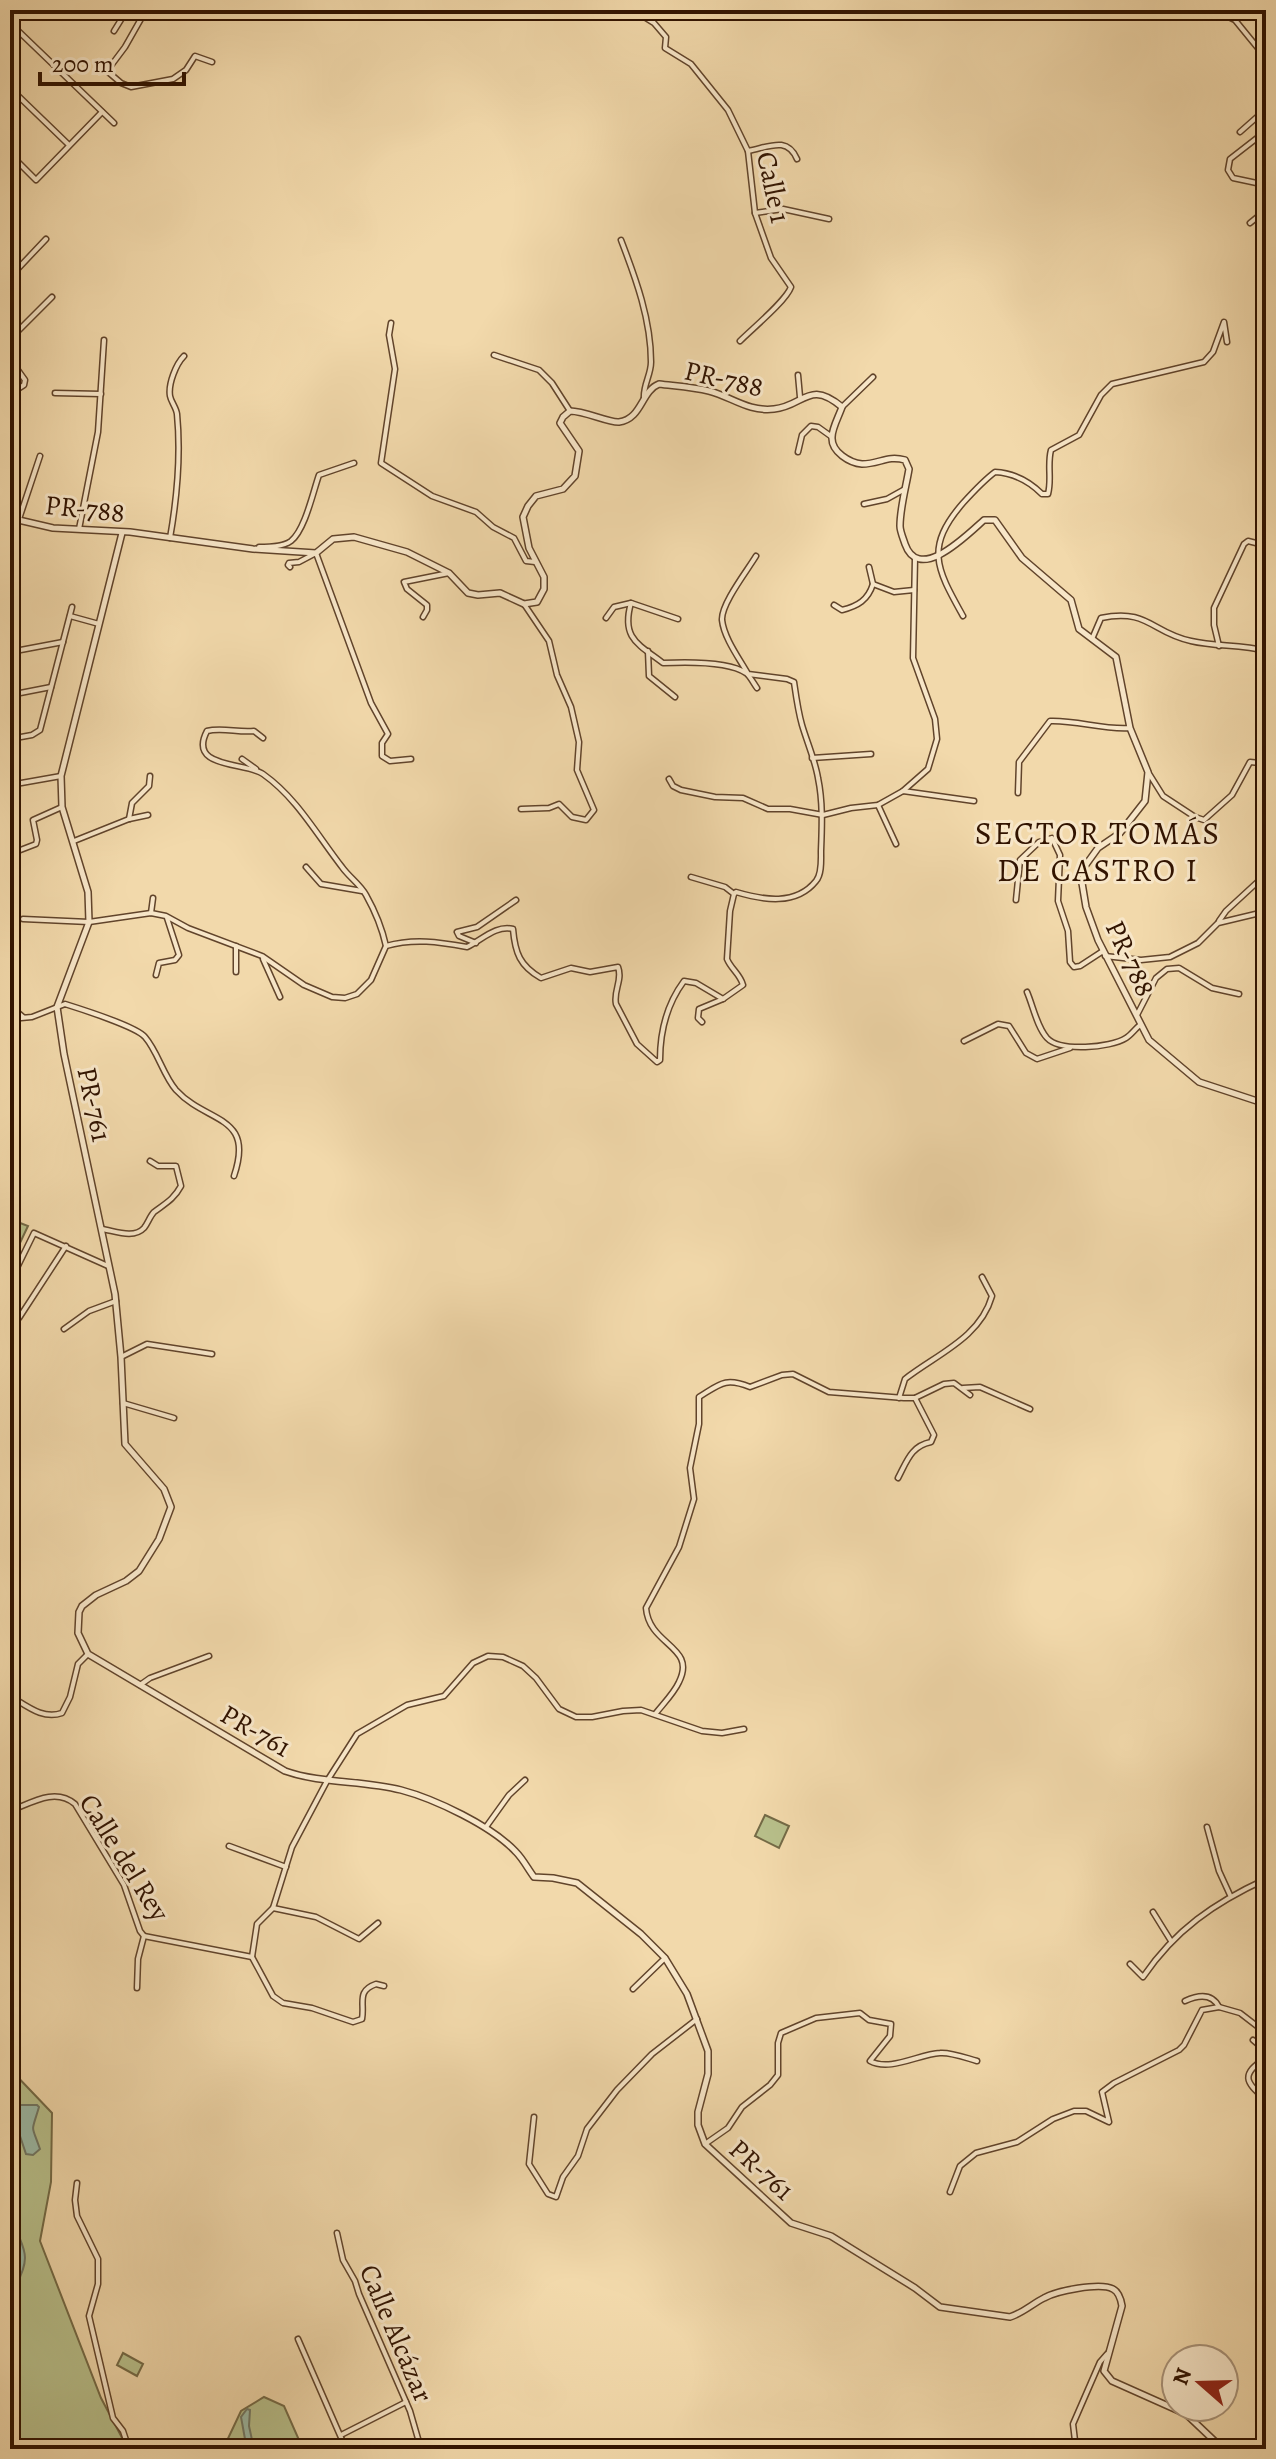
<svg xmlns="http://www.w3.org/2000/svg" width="1276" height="2459" viewBox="0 0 1276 2459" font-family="Alegreya,serif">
  <rect width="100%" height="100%" fill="#f2d9ab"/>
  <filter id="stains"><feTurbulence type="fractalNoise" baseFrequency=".0025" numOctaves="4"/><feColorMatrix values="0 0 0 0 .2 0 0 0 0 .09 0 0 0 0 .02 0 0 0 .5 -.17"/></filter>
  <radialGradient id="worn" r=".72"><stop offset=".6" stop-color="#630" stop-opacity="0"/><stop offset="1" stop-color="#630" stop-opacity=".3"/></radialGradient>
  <g fill="#b8c08b" stroke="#746a46" stroke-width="2">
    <polygon points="10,1219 28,1226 10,1264"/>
    <polygon points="765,1815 789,1826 779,1848 755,1836"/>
    <polygon points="10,2069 52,2113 51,2182 40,2241 101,2398 128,2449 10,2449"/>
    <polygon points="123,2353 143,2364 137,2376 117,2365"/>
    <polygon points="264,2397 284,2406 303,2449 223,2449 241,2411"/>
  </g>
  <g fill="#9cbaa6" stroke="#717764" stroke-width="2">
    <path d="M10,2101L18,2105H37L39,2107C31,2134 31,2123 40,2149L33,2155L26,2154L19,2133L10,2131Z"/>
    <path d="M10,2169C12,2184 9,2198 12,2213C17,2246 36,2249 16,2285H10Z"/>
    <polygon points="247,2409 250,2410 249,2426 254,2449 241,2449 245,2439 241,2417"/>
  </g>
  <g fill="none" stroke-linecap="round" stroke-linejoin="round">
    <defs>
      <g id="minor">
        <polyline points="146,10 125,47 107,71 121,83 131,87 173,79 186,70 195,56 212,62"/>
        <path d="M633,10L654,23L666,37L665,48L691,64L728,110L748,151L755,213L771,258L791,287C786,301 753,328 740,341"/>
        <polyline points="1214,10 1235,20 1266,58"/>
        <polyline points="10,23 114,123"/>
        <polyline points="114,31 127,10"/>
        <polyline points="10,88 69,145"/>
        <polyline points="1266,131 1230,159 1228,170 1233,178 1266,185"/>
        <polyline points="1240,132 1266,109"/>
        <path d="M748,151C769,147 787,136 797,159"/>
        <polyline points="10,154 36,180 102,112"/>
        <polyline points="755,213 783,209 829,219"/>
        <polyline points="1250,223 1266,210"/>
        <path d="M621,240C636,279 651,320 651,362C651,375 643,385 644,398"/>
        <polyline points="10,277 46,239"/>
        <polyline points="391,323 389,335 395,369 381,463 432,496 476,512 493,527 514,538 526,561 535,562"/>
        <polyline points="10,339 52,297"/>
        <polyline points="494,355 539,370 552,383 570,411"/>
        <polyline points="10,359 25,380 24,385 10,394"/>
        <polyline points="798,375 800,397"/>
        <polyline points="55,393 101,394"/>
        <polyline points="842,407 873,377"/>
        <polyline points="798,452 802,435 811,426 818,427 832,437"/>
        <polyline points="864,504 887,499 905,489"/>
        <polyline points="19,519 40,456"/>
        <polyline points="79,529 98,432 104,340"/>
        <path d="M170,538C177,498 181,455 177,414C176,407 171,402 170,396C168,384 176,364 184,356"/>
        <path d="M259,547C269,547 283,547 291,541C305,530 313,492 319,475L354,463"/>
        <polyline points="290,567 288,565 289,563 299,562 316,553 371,703 388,734 382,743 382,756 390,761 411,759"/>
        <polyline points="869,567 873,584 894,592 914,590"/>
        <path d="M631,603C621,638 638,644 663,663C685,662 728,661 746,673C750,676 754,684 757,688"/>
        <path d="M834,605L842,610C858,606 868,600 873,584"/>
        <polyline points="70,616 99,624"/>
        <path d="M963,616C937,569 924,548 963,503C973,492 983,481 995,472C1013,473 1029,481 1042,494H1048C1052,479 1047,465 1051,450L1079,435L1101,395L1112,384L1204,362L1213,352L1224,322L1227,342"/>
        <polyline points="423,617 427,610 427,605 407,589 404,582 449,573"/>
        <polyline points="606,618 614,607 631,603 678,619"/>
        <path d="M1092,639L1101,618C1148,608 1152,633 1191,641C1216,647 1241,644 1266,651"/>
        <polyline points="1219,646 1214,625 1214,608 1244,544 1248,541 1256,543 1266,552"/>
        <polyline points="648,651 649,676 675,697"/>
        <polyline points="10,652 63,642"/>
        <polyline points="10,695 51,687"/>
        <path d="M263,738L254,731C239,733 222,727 207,731C187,769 246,762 263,774C297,798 317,835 342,867C349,877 360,884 366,895C375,911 382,928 386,946"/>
        <polyline points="10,739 32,735 40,730 72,607"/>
        <polyline points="812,758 871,754"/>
        <polyline points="242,759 256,769"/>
        <polyline points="1148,772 1163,796 1195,817 1204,820 1232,795 1250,762 1260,763"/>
        <polyline points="669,779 673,786 681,790 715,797 743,798 768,809 790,809 823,815 851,808 878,805 903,791 974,801"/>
        <polyline points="10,785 61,776"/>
        <polyline points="903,791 928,769 937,739 935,719 913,658 915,558"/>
        <path d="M1018,793L1019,762L1050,721C1077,720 1103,730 1130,728"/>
        <polyline points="878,805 896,844"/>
        <polyline points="521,809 549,808 559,804 572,817 586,820 594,810 577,770 579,742 571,707 557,675 549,641 524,604"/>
        <polyline points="129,819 132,803 149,786 150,776"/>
        <polyline points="74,841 129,819 148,815"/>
        <polyline points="10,854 36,844 37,840 33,820 62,807"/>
        <polyline points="306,867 321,884 362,891"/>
        <polyline points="691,877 725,887 734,894"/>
        <polyline points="1016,900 1020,860 1039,842 1052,838 1060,855 1058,901 1068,931 1070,962 1074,967 1080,966 1103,951"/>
        <polyline points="151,913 153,898"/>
        <path d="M23,919L89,922L151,913L166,916L188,928L262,956L304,985L332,997L345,998L357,994L371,980L386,946C414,938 439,942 467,947C483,939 496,925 513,929C515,953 520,966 541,978L571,968L590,972L618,967C623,980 613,991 616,1004L637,1044L657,1062L660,1060C660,1032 667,1004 684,981L696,983L723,999L743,985C740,974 731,969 727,959L730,911L734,894L736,892C763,900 796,906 816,881C822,874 821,860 821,851C822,826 823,802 818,778C815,760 807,742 802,725C798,711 796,696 794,682L787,679L748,674C739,658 724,638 722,620C721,604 747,571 756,556"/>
        <polyline points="1219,921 1226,911 1264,876"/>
        <polyline points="476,943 459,936 457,932 477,927 516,900"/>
        <polyline points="236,946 236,972"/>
        <polyline points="1105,956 1141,960 1170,957 1198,943 1218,923 1264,912"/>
        <polyline points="263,959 280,997"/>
        <polyline points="156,975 159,963 175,960 179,955 167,918"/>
        <path d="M1027,992C1033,1006 1037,1027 1047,1038C1060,1052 1110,1048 1126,1038C1131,1035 1135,1029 1140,1025"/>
        <polyline points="10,1006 23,1017"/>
        <polyline points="1137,1015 1156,978 1167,969 1179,968 1212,988 1239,994"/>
        <path d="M10,1019L32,1017L65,1004C81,1009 137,1027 145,1037C158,1052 163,1075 176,1090C207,1124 255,1114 234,1176"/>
        <polyline points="702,1022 698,1018 699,1009 723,999"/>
        <polyline points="964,1041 998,1024 1009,1026 1026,1053 1037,1059 1070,1048"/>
        <path d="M102,1229C115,1231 134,1239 144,1228C148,1223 150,1216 154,1212C166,1203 174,1199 181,1186L176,1166H158L150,1161"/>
        <polyline points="10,1282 34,1233 108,1266"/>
        <polyline points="19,1318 66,1246"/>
        <polyline points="64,1329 89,1311 116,1301"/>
        <polyline points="121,1357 147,1344 212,1354"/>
        <polyline points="963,1388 980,1387 1030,1409"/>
        <path d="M899,1398L905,1379C937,1354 980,1338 992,1296L982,1277"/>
        <polyline points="123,1403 174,1418"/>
        <path d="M898,1478C907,1461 911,1446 931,1442L934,1435L915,1398"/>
        <polyline points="140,1685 150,1678 209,1656"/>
        <path d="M10,1696C27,1706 43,1720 62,1713L70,1697L78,1664L88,1654"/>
        <path d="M656,1713C664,1703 674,1693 679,1682C697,1646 649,1646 646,1608L679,1547L694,1499L690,1468L699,1424V1397C720,1384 725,1377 750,1387L782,1375L793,1374L829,1392L904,1398H915L944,1384L954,1383L970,1395"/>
        <path d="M10,1811C31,1803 55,1787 75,1804L124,1885L140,1931L144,1936L252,1957"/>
        <polyline points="486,1827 509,1795 525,1780"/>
        <polyline points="1207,1827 1219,1871 1230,1895"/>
        <polyline points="229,1846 286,1867"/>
        <polyline points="273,1908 316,1917 359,1939 378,1923"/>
        <polyline points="1153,1912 1171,1941"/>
        <path d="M1130,1964L1143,1977C1175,1930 1214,1903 1266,1879"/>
        <path d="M384,1986L376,1984C356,1991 365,2003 362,2019L353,2022L312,2008L283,2003L273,1996L252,1957L257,1924L273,1908L292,1847L327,1781L357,1734L407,1705L444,1696L473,1663L488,1656L503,1657L523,1666L536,1678L559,1709L576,1717H592L623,1711L641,1710L702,1731L722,1733L744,1729"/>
        <polyline points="137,1988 138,1959 144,1936"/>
        <polyline points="633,1989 665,1958"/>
        <path d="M1185,2001C1198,1995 1212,1993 1219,2007L1240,2013L1266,2033"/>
        <polyline points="1253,2040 1266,2051"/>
        <path d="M1266,2057C1241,2075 1244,2081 1266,2100"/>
        <polyline points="534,2117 529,2164 548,2194 556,2197 563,2177 578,2156 587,2129 617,2090 652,2054 697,2019"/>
        <path d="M705,2144L728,2128L742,2107L770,2085L778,2075V2043L781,2033L816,2018L860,2013L869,2020L891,2024L890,2036L870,2061C890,2072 919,2054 940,2053C951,2052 966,2058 977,2061"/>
        <polyline points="77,2183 75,2200 77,2216 98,2259 98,2284 89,2316 113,2418 123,2431 129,2449"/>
        <polyline points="950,2192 960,2166 976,2153 1017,2142 1053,2119 1074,2111 1086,2111 1109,2122 1102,2092 1114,2083 1179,2050 1184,2045 1202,2010 1219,2007"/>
        <polyline points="337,2233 343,2260 355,2281 359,2294 410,2411 421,2449"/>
        <polyline points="298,2339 346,2449"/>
        <polyline points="341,2435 406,2402"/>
        <polyline points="1076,2449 1073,2424 1100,2362 1107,2354"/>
      </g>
      <g id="tertiary">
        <path d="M10,518L53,528L130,532L253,549L316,553L333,539L354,537L407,552L449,573L468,593L478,595L500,593L524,604L537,602L544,589V577L529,548L523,517L528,506L536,496L563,489L575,476L579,451L560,423L563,417L570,411C585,411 609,423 619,422C642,419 641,391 659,384C675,386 693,387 709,391C732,397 748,412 774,409C804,406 809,379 842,407C839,416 832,428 832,437C831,452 850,463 862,464C880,464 887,455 905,460L909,469C906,487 900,508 900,526C900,531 903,538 905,544C919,584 967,535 984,520H995L1022,558L1071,600L1079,629L1116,657L1130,728L1148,772L1145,801L1120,833L1098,848L1085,866L1082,883L1086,907L1098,940L1149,1040L1199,1082L1266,1104"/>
        <path d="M122,533L61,776L62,807L88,892L89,922L57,1007L64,1054L115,1294L121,1357L125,1444L164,1489L171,1507L159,1539L139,1571L126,1581L96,1595L82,1606L79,1612L78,1633L88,1654L285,1771C322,1784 363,1780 401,1790C435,1799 492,1826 516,1852C523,1859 528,1869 534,1877L553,1878L577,1883L641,1934L665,1958L687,1994L708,2051V2074L698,2112V2125L705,2144L791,2223L831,2236L915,2288L940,2307L1010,2317C1023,2313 1032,2304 1044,2298C1056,2291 1100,2282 1113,2289C1119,2292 1121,2300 1122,2306L1104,2371L1112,2381L1186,2414L1223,2449"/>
        <path d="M1263,2449C1273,2398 1252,2345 1266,2295"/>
      </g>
    </defs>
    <use href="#minor" stroke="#61442b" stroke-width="7"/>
    <use href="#tertiary" stroke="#61442b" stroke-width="8"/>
    <use href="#minor" stroke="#f7e6c8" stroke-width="4"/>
    <use href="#tertiary" stroke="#f7e6c8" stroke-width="5"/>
  </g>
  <g text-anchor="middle" stroke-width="6" stroke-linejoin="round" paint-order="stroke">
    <g font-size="28" fill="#311300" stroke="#f7e6c8">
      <text transform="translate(774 187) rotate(78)" y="10">Calle 1</text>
      <text transform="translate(724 378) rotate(13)" y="10">PR-788</text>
      <text transform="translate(85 508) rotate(6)" y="10">PR-788</text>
      <text transform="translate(1131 958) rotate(65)" y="10">PR-788</text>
      <text transform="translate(95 1104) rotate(78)" y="10">PR-761</text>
      <text transform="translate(256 1730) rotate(30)" y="10">PR-761</text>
      <text transform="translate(125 1857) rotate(58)" y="10">Calle del Rey</text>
      <text transform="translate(762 2169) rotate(42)" y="10">PR-761</text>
      <text transform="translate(397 2333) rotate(67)" y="10">Calle Alcázar</text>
    </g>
    <g font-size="32" letter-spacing="2" fill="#311300" stroke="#f7e6c8">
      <text x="1098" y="844">SECTOR TOMÁS<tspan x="1098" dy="37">DE CASTRO I</tspan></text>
    </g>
  </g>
  <rect width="1276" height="2459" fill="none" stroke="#f2d9ab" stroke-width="40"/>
  <rect x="12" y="12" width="1252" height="2435" fill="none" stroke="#311300" stroke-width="4"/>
  <rect x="20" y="20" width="1236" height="2419" fill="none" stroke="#311300" stroke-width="2"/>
  <g transform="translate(1200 2383) rotate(290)"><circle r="38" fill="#f7e6c8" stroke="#a89278" stroke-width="2"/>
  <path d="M0-6L14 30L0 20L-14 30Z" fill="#8f2418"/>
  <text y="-12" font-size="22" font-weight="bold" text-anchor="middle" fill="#311300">N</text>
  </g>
  <path d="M40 72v12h144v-12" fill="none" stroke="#311300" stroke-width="4"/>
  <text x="52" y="72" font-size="24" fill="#311300" stroke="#f7e6c8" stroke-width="6" paint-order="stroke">200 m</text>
  <rect width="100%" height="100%" filter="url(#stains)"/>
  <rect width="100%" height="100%" fill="url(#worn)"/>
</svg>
